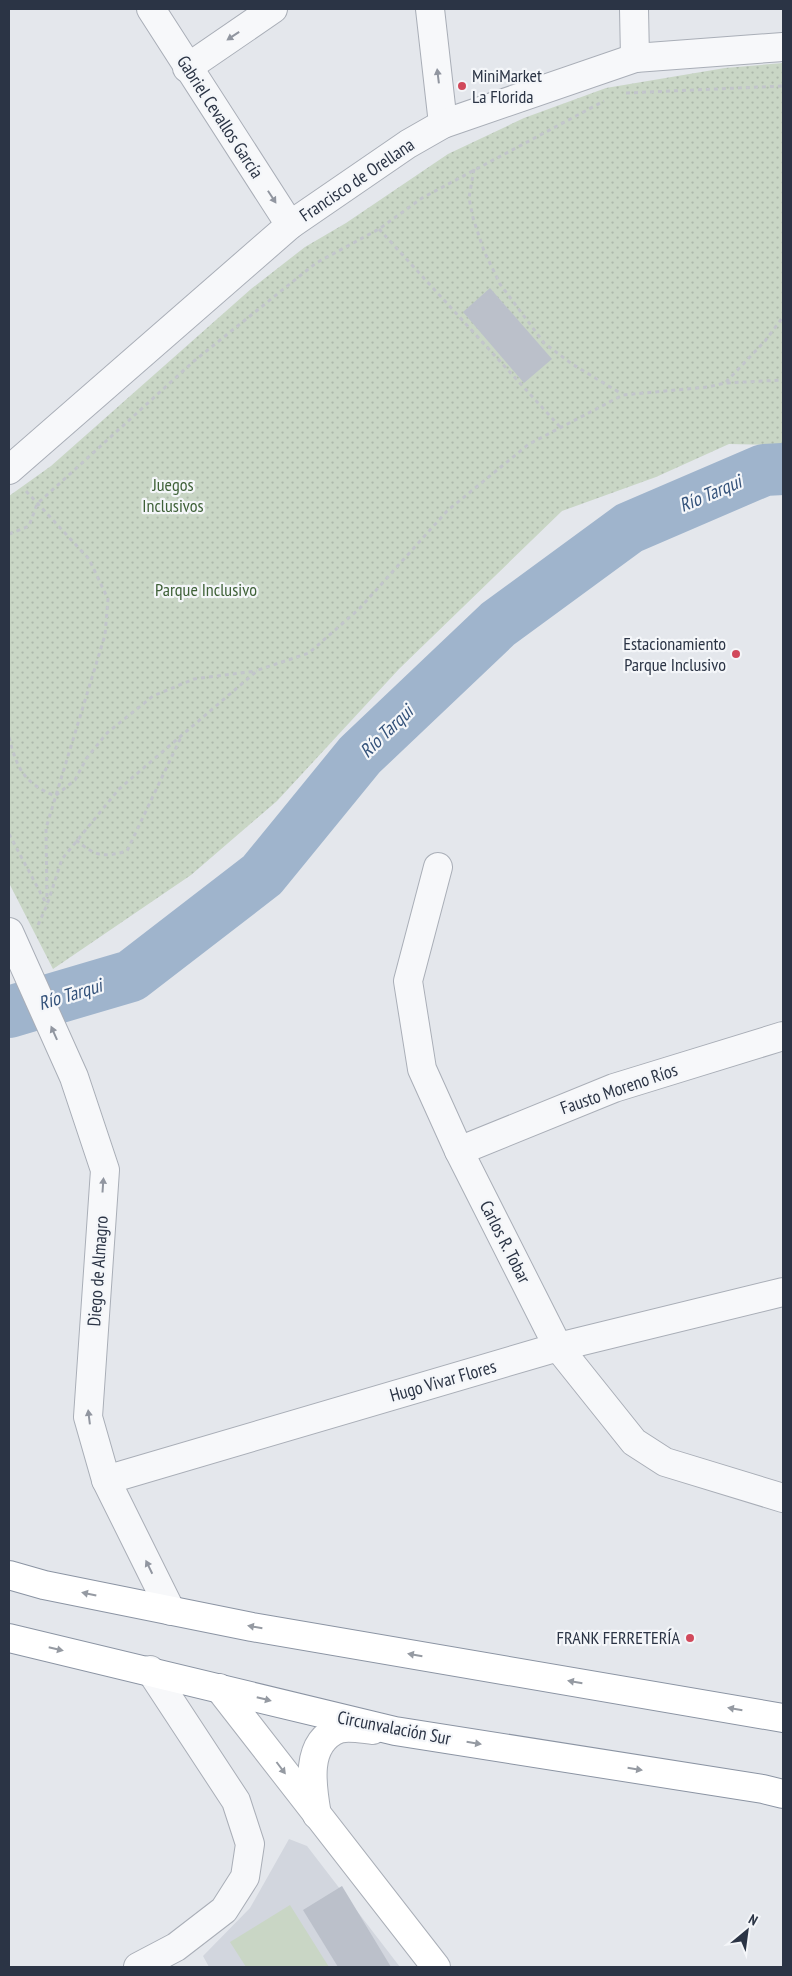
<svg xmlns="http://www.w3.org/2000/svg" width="792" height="1976" viewBox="0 0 792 1976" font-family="'PT Sans Narrow',sans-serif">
  <defs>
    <pattern id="park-dots" width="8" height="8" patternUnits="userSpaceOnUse" patternTransform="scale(1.25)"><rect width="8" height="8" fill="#c9d6c5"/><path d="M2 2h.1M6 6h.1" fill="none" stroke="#adb8ab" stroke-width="1.8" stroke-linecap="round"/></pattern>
  </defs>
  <rect width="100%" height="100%" fill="#e4e7ec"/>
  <polygon fill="#d2d6de" points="289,1839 307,1846 400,1967 209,1967 203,1956 250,1908"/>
  <polygon fill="#c9d6c5" points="290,1905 329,1967 246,1967 230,1942"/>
  <polygon fill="url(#park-dots)" points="783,63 783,445 729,444 656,477 562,511 399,669 277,801 191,875 53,969 9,883 9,496 51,466 251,289 305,247 346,223 448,154 524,118 606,88 725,68"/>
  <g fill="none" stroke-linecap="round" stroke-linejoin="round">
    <polyline stroke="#9fb4cc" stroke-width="52" points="9,1012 131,976 262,875 360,755 498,624 629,528 764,470 783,469"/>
  </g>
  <g fill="#bbc0ca">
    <polygon points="490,288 552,359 524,383 463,312"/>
    <polygon points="342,1886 391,1967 338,1967 303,1910"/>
  </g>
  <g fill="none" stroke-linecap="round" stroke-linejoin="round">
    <defs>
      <g id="street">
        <polyline points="151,9 290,225"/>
        <polyline points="430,9 443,124"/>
        <polyline points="634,9 635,58"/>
        <polyline points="187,68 273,9"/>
        <polyline points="9,470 290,225 408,144 443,124 635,58 783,47"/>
        <polyline points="438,867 408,981 422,1069 459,1151 558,1347 634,1442 665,1462 783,1498"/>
        <polyline points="9,932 74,1077 105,1170 88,1417 106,1480 171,1611"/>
        <polyline points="459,1151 614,1088 783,1036"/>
        <polyline points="106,1480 558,1347 783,1292"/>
        <polyline points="138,1967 176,1947 224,1910 245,1877 250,1844 236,1801 150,1670"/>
      </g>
      <g id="secondary">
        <polyline points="219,1688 436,1967"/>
        <path d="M317,1815C312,1787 304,1742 339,1729C348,1726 363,1729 373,1730"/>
      </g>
      <g id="highway">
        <polyline points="9,1575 44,1585 252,1627 783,1718"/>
        <polyline points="9,1638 395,1731 763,1789 783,1794"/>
      </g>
    </defs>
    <use href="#street" stroke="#a9aeb7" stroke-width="30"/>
    <use href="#secondary" stroke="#a9aeb7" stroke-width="30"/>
    <use href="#highway" stroke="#8b94a3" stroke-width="30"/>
    <g stroke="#c2c5cb" stroke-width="3" stroke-dasharray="4 4" stroke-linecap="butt">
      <polyline points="626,93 783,86"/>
      <polyline points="474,169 469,198 473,218 484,251 500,284 544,343 572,364 622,394"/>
      <polyline points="379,229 561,428"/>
      <polyline points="726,382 765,341 783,317"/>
      <polyline points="26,491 89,559 108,599 105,635 46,828 47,902"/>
      <polyline points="9,534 29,526 37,504 194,361 316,263 379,229 422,198 604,101"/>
      <path d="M9,737C17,769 24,783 55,796L75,780L86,759L107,733L153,696L194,679L257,671"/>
      <polyline points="9,834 47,905"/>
      <path d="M76,840C95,856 103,858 127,851L182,735"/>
      <polyline points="38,925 47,905 62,859 119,789 258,670 309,653 360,608 447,511 529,444 623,395 708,387 725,383 783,380"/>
    </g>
    <use href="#street" stroke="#f7f8fa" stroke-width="28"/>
    <use href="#secondary" stroke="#fff" stroke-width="28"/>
    <use href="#highway" stroke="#fff" stroke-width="28"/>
  </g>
  <defs><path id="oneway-solid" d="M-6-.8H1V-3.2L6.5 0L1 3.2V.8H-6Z" transform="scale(1.25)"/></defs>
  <g fill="#9196a0">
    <use href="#oneway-solid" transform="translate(233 36) rotate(146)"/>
    <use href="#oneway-solid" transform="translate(438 76) rotate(-97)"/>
    <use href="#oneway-solid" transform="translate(272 197) rotate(57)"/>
    <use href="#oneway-solid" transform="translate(54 1033) rotate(-114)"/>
    <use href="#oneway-solid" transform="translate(103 1185) rotate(-86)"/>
    <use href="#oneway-solid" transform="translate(89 1417) rotate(-97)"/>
    <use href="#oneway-solid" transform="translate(149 1567) rotate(-116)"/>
  </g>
  <g fill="#959aa2">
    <use href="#oneway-solid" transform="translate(89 1594) rotate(-168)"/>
    <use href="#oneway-solid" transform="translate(255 1627) rotate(-170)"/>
    <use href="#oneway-solid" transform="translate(56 1649) rotate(13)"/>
    <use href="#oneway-solid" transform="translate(415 1655) rotate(-170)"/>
    <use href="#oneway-solid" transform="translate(575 1682) rotate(-170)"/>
    <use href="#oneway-solid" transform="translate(264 1699) rotate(14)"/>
    <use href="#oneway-solid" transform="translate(735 1709) rotate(-170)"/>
    <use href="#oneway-solid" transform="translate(474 1743) rotate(9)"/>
    <use href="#oneway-solid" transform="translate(281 1768) rotate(53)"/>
    <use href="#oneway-solid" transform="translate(635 1769) rotate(9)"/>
  </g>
  <g fill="#d1495b" stroke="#f4f6f9" stroke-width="2">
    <circle cx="462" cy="86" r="5"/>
    <circle cx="736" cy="654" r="5"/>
    <circle cx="690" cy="1638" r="5"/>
  </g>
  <g text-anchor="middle" stroke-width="4.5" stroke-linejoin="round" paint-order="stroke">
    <g font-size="18" fill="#2b3445" stroke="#f4f6f9" text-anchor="end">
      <text x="472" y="82" text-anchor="start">MiniMarket<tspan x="472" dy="21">La Florida</tspan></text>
      <text x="726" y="650">Estacionamiento<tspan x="726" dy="21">Parque Inclusivo</tspan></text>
      <text x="680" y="1644">FRANK FERRETERÍA</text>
    </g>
    <g font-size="18" fill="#2b3445" stroke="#f4f6f9">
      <text transform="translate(220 117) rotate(57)" y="6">Gabriel Cevallos García</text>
      <text transform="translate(357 180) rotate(-34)" y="6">Francisco de Orellana</text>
      <text transform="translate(619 1089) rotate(-19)" y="6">Fausto Moreno Ríos</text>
      <text transform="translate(505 1242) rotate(63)" y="6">Carlos R. Tobar</text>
      <text transform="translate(98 1271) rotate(-86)" y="6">Diego de Almagro</text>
      <text transform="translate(443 1381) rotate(-16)" y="6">Hugo Vivar Flores</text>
      <text transform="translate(394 1728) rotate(11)" y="6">Circunvalación Sur</text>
    </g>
    <g font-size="18" fill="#3f6138" stroke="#f4f6f9">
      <text x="173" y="491">Juegos<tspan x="173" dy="21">Inclusivos</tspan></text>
      <text x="206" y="596">Parque Inclusivo</text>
    </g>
    <g font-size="19" font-style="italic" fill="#34527a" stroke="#f4f6f9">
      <text transform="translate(710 493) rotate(-23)" y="7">Río Tarqui</text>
      <text transform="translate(386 731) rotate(-44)" y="7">Río Tarqui</text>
      <text transform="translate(70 994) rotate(-17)" y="7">Río Tarqui</text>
    </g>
  </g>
  <rect width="792" height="1976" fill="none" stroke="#2b3445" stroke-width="20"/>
  <g transform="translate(747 1931) rotate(29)" stroke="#f4f6f9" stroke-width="4" paint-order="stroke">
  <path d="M0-4L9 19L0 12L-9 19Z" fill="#2b3445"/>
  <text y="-8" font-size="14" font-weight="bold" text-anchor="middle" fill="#2b3445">N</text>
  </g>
</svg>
